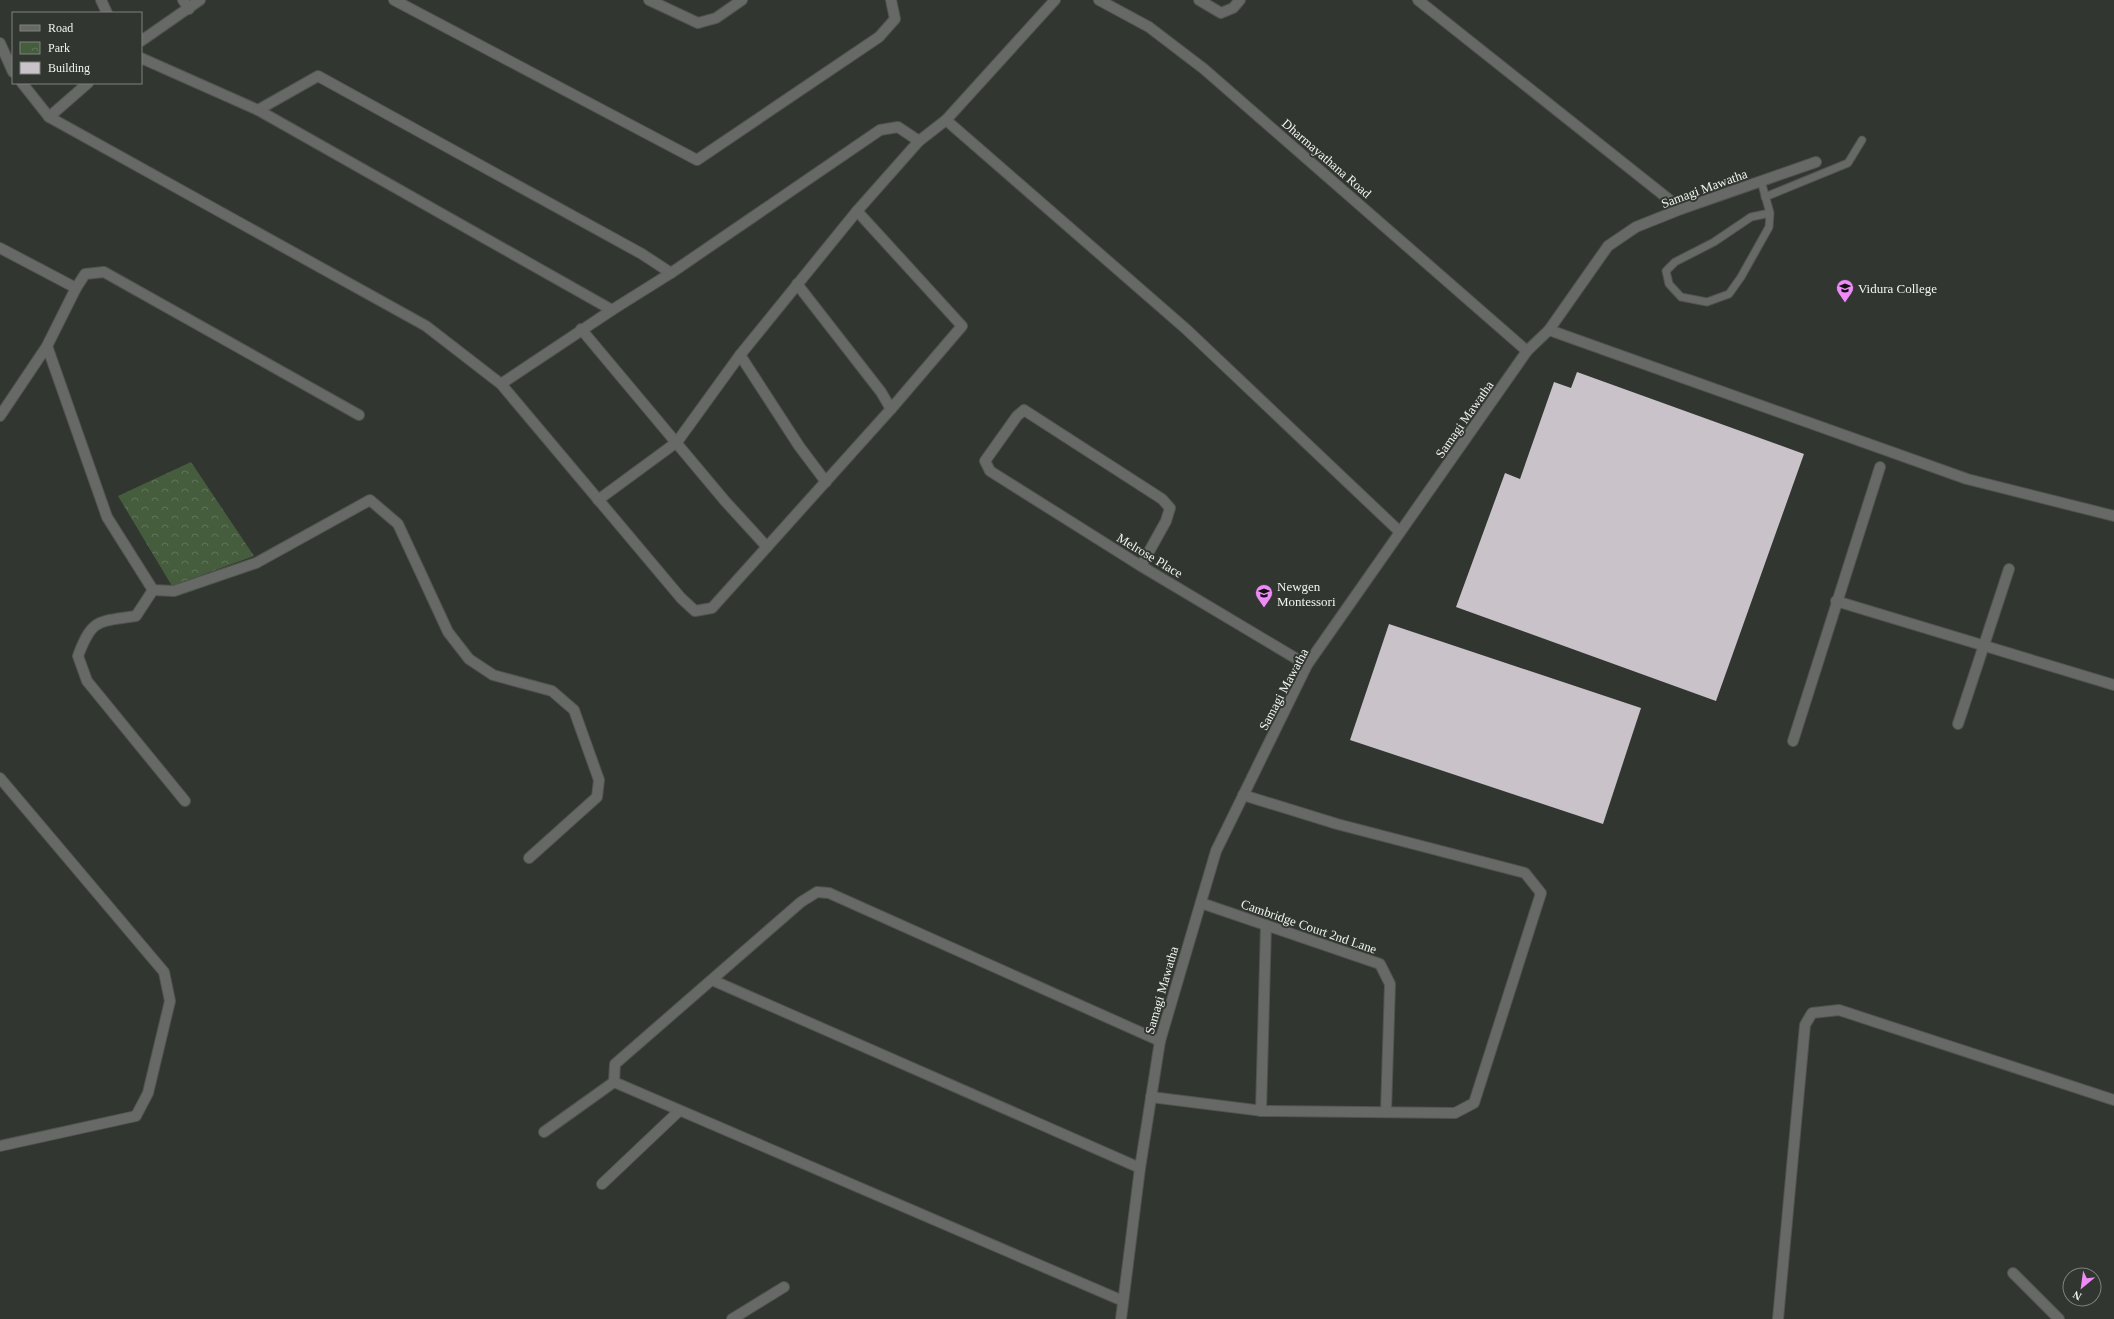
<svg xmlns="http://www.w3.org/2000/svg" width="2114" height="1319" viewBox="0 0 2114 1319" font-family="'Times New Roman',serif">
  <defs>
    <pattern id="park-crowns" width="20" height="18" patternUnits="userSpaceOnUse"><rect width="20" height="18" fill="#455d3d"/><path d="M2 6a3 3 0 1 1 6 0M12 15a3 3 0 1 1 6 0" fill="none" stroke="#607559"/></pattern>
  </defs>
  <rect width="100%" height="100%" fill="#313630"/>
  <polygon fill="url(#park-crowns)" points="191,462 254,556 172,586 118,496"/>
  <g fill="#c9c2c9">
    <polygon points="1577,372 1804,454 1716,701 1456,607 1505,473 1520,479 1554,382 1571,388"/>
    <polygon points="1389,624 1641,708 1603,824 1350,740"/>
  </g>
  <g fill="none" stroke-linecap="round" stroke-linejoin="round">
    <defs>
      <g id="lane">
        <polyline points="1761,181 1770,213 1769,227 1741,277 1729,294 1707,302 1681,297 1669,284 1666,271 1675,262 1714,242 1751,217 1770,213"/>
        <polyline points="1765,197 1848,163 1862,140"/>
      </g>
      <g id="street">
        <polyline points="101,0 107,13"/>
        <polyline points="183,0 189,9"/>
        <polyline points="394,0 697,160 879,37 895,19 891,0"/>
        <polyline points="649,0 698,23 716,18 742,0"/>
        <polyline points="1099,0 1149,27 1204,69 1527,351"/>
        <polyline points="1199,0 1221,13 1233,8 1240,0"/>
        <polyline points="1418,0 1681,209"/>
        <polyline points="141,41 200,0"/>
        <polyline points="0,43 13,72"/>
        <polyline points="141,58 258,110 612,310 671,273 880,130 898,127 919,141"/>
        <polyline points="22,83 49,117 426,326 501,384 681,598 695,611 712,608 891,409 962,326 857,211"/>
        <polyline points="258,110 318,76 642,254 671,273"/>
        <polyline points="49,117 88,83"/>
        <polyline points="946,120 1186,329 1400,532"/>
        <polyline points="0,248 76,288 47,346 0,416"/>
        <polyline points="797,284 881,392 891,409"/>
        <polyline points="76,288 85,274 104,272 359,415"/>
        <polyline points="581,329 725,501 767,547"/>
        <polyline points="1549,330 1967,479 2114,516"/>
        <polyline points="47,346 107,517 153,590 174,591 256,563 370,500 398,524 448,632 469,659 493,675 552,691 574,710 599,780 597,797 529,858"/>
        <polyline points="740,355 799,446 826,482"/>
        <polyline points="501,384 612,310"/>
        <polyline points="598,500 677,442 740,355 857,211 919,141 946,120 1055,0"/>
        <polyline points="1141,566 1166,521 1170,508 1162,499 1024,410 1017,416 985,461 990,471 1141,566 1307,665"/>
        <path d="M153,590L136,616C98,622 92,618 78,656L87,681L185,801"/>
        <polyline points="1836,601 2114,685"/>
        <polyline points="1958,724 2009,569"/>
        <polyline points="1793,741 1880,467"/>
        <polyline points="0,778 164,972 170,1001 148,1093 136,1116 0,1146"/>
        <polyline points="1201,903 1380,964 1390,984 1386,1112"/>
        <polyline points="712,980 1140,1168"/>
        <polyline points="614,1082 615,1064 801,902 817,892 829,893 1160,1041"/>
        <polyline points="614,1082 1123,1301"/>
        <polyline points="1151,1097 1263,1111 1455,1113 1474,1103 1541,893 1525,873 1337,824 1243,795"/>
        <polyline points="1261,1111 1266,925"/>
        <polyline points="544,1132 614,1082"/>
        <polyline points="602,1184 679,1111"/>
        <polyline points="2013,1273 2059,1319"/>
        <polyline points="732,1319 784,1287"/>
        <polyline points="1121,1319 1140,1168 1160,1041 1216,851 1307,665 1527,351 1549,330 1608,246 1636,227 1681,209 1816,162"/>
        <polyline points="1778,1319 1805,1025 1812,1013 1839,1010 2114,1100"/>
      </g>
    </defs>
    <use href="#lane" stroke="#50544f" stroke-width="9"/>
    <use href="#street" stroke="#50544f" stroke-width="12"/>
    <use href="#lane" stroke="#676966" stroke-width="7"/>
    <use href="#street" stroke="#676966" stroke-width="10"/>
  </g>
  <defs>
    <symbol id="school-pin" viewBox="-11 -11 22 30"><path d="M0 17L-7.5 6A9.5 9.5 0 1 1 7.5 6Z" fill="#ef8bf7" stroke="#313630"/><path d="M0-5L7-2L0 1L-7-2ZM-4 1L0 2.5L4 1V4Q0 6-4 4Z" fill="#111"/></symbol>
  </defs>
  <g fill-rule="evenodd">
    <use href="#school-pin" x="1835" y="278" width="20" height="27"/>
    <use href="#school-pin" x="1254" y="583" width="20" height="27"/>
  </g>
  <g text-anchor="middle" stroke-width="4" stroke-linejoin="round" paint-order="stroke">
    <g font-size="13" fill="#f1f4f0" stroke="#313630">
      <text transform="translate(1327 158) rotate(41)" y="5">Dharmayathana Road</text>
      <text transform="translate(1704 188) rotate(-20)" y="5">Samagi Mawatha</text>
      <text transform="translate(1464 419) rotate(-55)" y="5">Samagi Mawatha</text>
      <text transform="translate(1150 555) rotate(31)" y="5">Melrose Place</text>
      <text transform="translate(1283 689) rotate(-62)" y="5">Samagi Mawatha</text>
      <text transform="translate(1309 926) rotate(19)" y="5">Cambridge Court 2nd Lane</text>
      <text transform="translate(1161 990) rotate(-74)" y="5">Samagi Mawatha</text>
    </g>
    <g font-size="13" fill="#f1f4f0" stroke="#313630" text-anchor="start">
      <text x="1858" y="293">Vidura College</text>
      <text x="1277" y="591">Newgen<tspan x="1277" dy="15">Montessori</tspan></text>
    </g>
  </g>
  <rect x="12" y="12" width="130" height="72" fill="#313630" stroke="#7e827d"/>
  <rect x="20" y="25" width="20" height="6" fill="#676966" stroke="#7e827d"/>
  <text x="48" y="32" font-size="12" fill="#f1f4f0">Road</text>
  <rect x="20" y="42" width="20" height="12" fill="url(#park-crowns)" stroke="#7e827d"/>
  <text x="48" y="52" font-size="12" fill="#f1f4f0">Park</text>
  <rect x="20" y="62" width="20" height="12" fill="#c9c2c9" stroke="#7e827d"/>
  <text x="48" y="72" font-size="12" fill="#f1f4f0">Building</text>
  <g transform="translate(2082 1287) rotate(209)"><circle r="19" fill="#313630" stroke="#7e827d"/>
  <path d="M0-3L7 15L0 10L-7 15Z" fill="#ef8bf7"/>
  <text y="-6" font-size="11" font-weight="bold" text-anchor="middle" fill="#f1f4f0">N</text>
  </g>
</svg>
